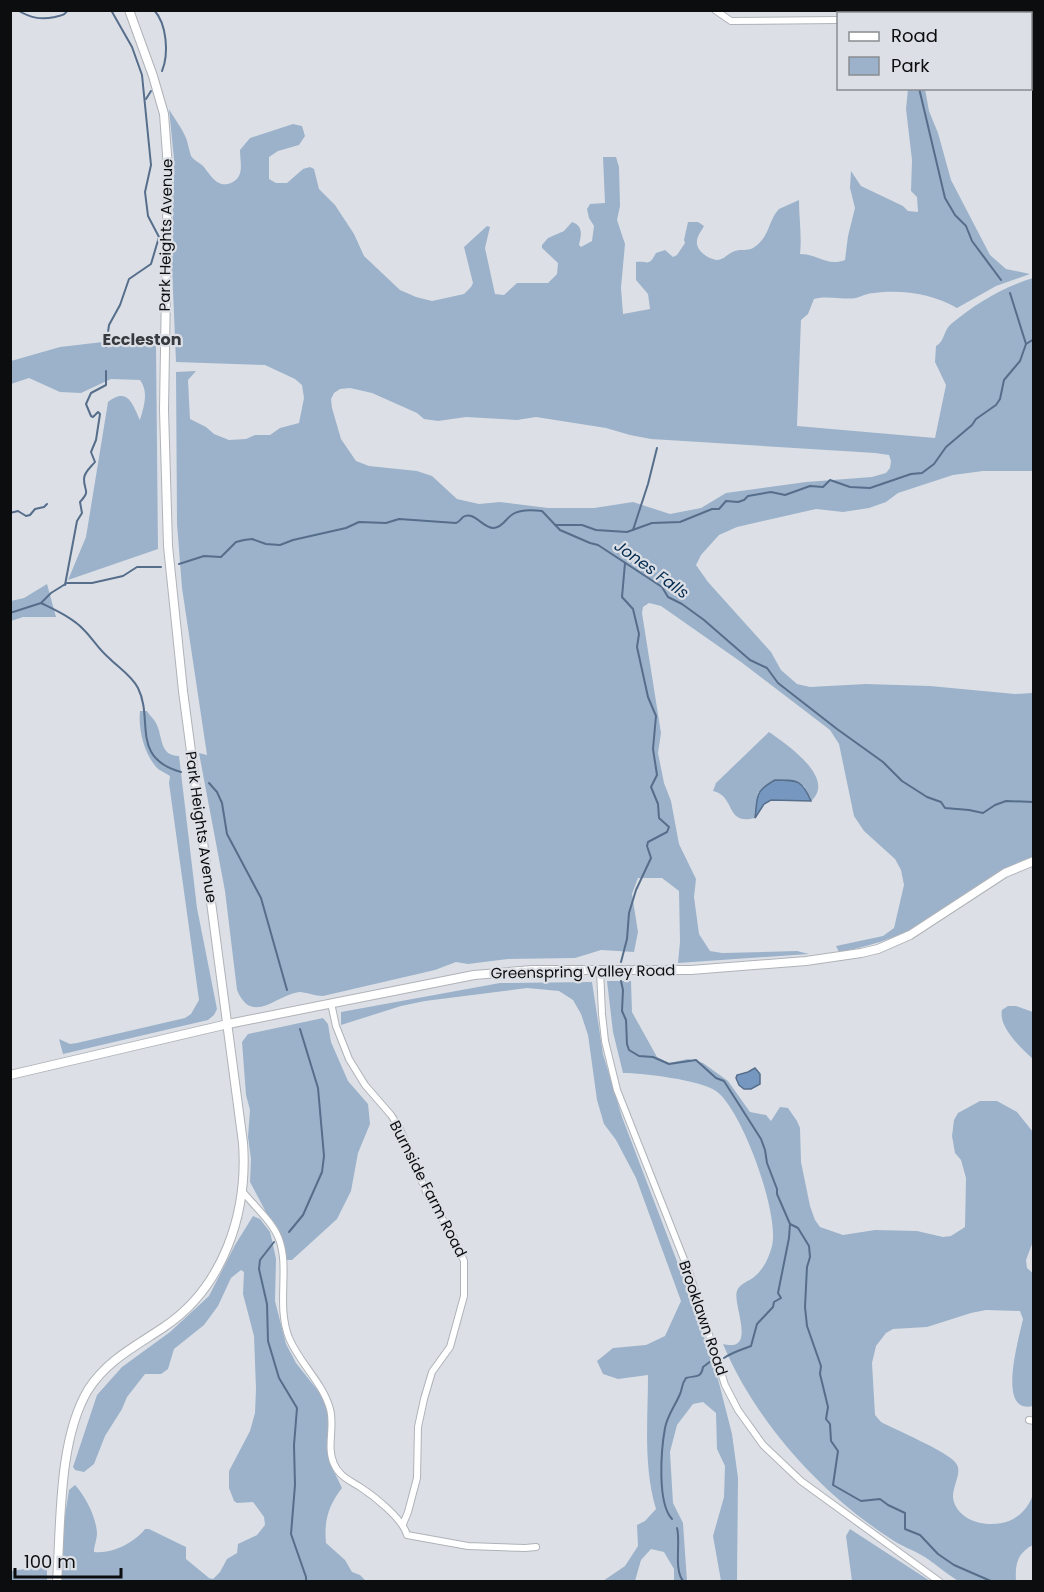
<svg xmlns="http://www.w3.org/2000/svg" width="1044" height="1592" viewBox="0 0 1044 1592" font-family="Poppins,sans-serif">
  <rect width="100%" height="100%" fill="#dce0e6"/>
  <g fill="#9cb2ca" fill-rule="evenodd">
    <path d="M908,89H925L929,111L938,133L951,180L990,255L1006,269L1030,274L996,286L957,308C934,294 901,289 874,293C868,293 862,296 856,298C842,300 828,295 814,299L808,314L801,320L797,426L935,438L946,385L935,362L936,346C945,341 943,331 951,324C975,304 1003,287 1033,278V471H983L953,475L898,493L886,502L869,508L843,512L816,509L737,527L719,535L701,555L696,565L708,582L771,652L781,670L797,684L810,687L866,684L930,686L1015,694L1033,693V857C995,869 975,891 942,912C907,934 881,944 839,952L836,946L883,936L894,928L904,885L901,870L895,859L864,831L854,816L839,744L830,730L741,662L661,606L649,603L643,607L642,613L661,733L658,753L664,783L671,801L679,844L696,879L694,897L699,934L710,951L722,953L797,951L809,954L678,963L680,942L679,891L662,878H638L632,894L638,932L634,952L601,950L575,958L508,959L468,964L456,962L435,970L323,996C315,996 306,992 299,992C276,995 252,1026 237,990L225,891L199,753L207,755L182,588L177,524L176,372L196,371L188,380L190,419L206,427L214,434L229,440L246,439L255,435H270L280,428L299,423L304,398L302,385L295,379L265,365L176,362L172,267L174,159L169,109C174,118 182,128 186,138C188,143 189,150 191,156C194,160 198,162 202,165C210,173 216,189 231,183C245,177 240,163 240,150L250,138L293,124L302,126L305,136L299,145L278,151L269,157V179L276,183H287L303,169L310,167L314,169L319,189L335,205L354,234L364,256L400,290L416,297L432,301L464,294L471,287L473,283L464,247L487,226L490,227L485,248L495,294L504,295L517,283H548L557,274L558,263L542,248V245L548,238L564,231L572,222C584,226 581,236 579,245L581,247L592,241L594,226L589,218L587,209L590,204L605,203L603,157H616L619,167L620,206L617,220L625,244L621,288L623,314L650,309L648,294L636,280V262C648,260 648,268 656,253L665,250L673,257L677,255L685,243L684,240L688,222H698L704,226C701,232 696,237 697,244C698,252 710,260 718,260C725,259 728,253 735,251C741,249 747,251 753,248C771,236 767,222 779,209L799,200C799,218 802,237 800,254C818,254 827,267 845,260L848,236L855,208L850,188L851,171L861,186L903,206L908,211L918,212L917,197L911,191L912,160L906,109ZM350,388L372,393L417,413L424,419L438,421L466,417L517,420L536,417L606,428L630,435L651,439L875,453L889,455L891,461L890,468L886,473L872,477L806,482L726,493L701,508L670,514L633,502L594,508H548L500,502L479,504L457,499L432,476L417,471L369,466L356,461L341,439L332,408L331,399L334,393L340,389Z"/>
    <path d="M154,336L156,344L158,549L68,580L86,537L108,402C128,386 133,405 140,420C144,406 149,392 140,380L111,379L81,393L60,392L29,378L11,384V361L60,347Z"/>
    <polygon points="47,584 56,617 23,617 11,621 11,601 24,598"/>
    <path d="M140,711H147C149,715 154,719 156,723C163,736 159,756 179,756L197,908L217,1009L214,1015L208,1020L63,1054L59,1039L70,1044L77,1043L185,1018L191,1014L199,1000L169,783L170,776C166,773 160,771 157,768C144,754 138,729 140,711Z"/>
    <path d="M769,732C786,744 837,778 811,801L804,786L758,792L755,818C725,826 736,796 713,791L716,783Z"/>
    <path d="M607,981H631L632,1012L657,1057L669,1063L688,1059L703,1063L728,1081L750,1112L766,1115L771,1121L780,1107L788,1108L797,1121L800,1128L801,1162L810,1206L815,1220L820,1227L843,1235L875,1230L917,1231L943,1237L951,1236L965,1227L966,1178L961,1160L955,1153L952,1136L954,1120L958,1113L980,1101H997L1017,1112L1033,1132L1034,1239L1026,1260L1027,1268L1034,1274L1033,1406C996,1415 1019,1338 1023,1319L1020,1311L986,1310L971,1313L927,1327L893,1329L886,1333L876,1346L872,1363L875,1415L881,1422C896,1430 946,1451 955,1462C965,1472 949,1489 954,1502C961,1523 990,1528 1009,1521C1021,1516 1030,1505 1033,1494V1545C1017,1553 1015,1565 1016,1581C1001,1582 974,1584 961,1582C954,1580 932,1561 923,1556C913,1550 901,1546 891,1539C821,1494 755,1421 723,1344C758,1353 732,1304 737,1291C739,1284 749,1281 754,1277C764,1269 769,1257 772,1246C780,1215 742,1109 716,1091C700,1080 643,1073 623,1073L613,1032Z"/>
    <path d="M592,982L603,1054L622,1117L691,1298L718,1379L732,1434L738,1478L737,1581H721L713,1536L724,1497L725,1466L717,1449L716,1413L703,1402L693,1404L677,1425L670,1452L673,1503L683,1523L687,1581H674V1569L664,1552L651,1549L641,1560L635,1581H603L625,1566L638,1546L637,1525L645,1521L656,1509C643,1466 648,1419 648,1375L618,1379L603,1374L597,1361L613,1348L646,1345L665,1336L681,1301L636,1178L616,1140L604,1124L597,1100L588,1035L581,1014L573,1000L559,991L527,988L425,1001L401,1006L341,1025V1012L500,983Z"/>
    <path d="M1008,1006H1016L1033,1012V1059C1021,1048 998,1027 1002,1010Z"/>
    <polygon points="323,1018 328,1024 331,1042 348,1081 368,1104 370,1124 358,1153 351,1191 337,1219 292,1260 285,1260 278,1228 268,1216 250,1182 251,1159 248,1137 250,1110 246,1095 242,1042 248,1034"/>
    <path d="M253,1216L260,1219L270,1232L272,1240L276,1259L275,1301L286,1344L296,1363L323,1397L331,1421L329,1461L342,1488C328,1506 324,1521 326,1543L345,1560L352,1572L360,1575L366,1581L61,1582L63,1528L69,1490L75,1485C86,1497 96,1517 97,1533C97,1540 94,1545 94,1552C112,1554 134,1543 145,1529H149L186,1547V1559L209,1578L213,1579L220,1572L227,1559L237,1553L238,1544L257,1535L265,1525L264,1517L253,1502L237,1503L234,1501L229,1488V1471L250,1431L255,1413L256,1389L254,1336L243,1294L244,1272L241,1270L231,1278L218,1306L204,1325L174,1349L168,1369L161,1374H145L127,1397L122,1409L105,1436L94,1464L84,1472L75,1470L73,1467L97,1395L122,1367L170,1332L209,1296L235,1245Z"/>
    <polygon points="850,1529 930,1581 852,1581 846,1536"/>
    <polygon points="47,1566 47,1581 11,1581 11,1571"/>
  </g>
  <g fill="#7698c0" stroke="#566e8b" stroke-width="1.5">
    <path d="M775,780C798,780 802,780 811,801L771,800L764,804L755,818C758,795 754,792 775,780Z"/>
    <polygon points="755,1068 760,1074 760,1084 751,1089 744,1089 739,1085 736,1078 737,1075 748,1072"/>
  </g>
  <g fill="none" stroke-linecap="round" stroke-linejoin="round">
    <g stroke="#566e8b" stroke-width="2">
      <path d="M17,10C31,18 40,20 55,17C62,15 64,16 68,10"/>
      <path d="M154,10C167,24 169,54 162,71"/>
      <polyline points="914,14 916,10"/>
      <polyline points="919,88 945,198 955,215 966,226 972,241 1001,280"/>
      <polyline points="146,99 151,91"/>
      <polyline points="1010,293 1026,344"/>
      <polyline points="106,347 109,325 120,305 129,279 151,264 159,237 148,216 145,192 151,165 142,75 132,47 111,10"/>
      <polyline points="10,513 18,511 26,516 30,515 35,509 44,507 47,504"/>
      <polyline points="555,525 582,525 596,530 627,532 652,523 680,522 712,509 719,509 726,501 738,502 744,500 748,496 771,492 785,495 810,486 823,487 830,480 850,487 870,488 911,474 922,473 934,464 946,447 972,425 976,419 996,405 1000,399 1004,380 1020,361 1026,344 1034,339"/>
      <polyline points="633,530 648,484 657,448"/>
      <path d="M179,564L204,556L221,557L236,542L244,540L252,539L266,544L280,545L293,540L346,528L359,522L386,523L399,519L456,523C459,522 461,519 463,517C474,510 483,529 494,528C503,527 506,518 513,514C521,509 533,510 542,511L560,530L590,543L598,545L662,587L668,597L682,604L704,620L750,660L767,668L778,683L837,729L883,762L902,781L927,797L941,802L945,808L969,810L983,813L995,805L1006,801L1034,802"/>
      <path d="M65,585L77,521L82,513L80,502C91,490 84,492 84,479C84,472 91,467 95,462L91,452L96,440L100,414L98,412L93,417L91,416L86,404L91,393L106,385V371"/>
      <path d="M41,603C55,610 73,618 84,630C93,639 99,650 109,658C118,667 132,676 138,688C154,720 130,758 181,772"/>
      <polyline points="10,613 41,603 51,593 67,583 92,583 123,576 137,567 161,567"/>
      <polyline points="209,783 217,792 222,803 227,834 261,898 287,990"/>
      <polyline points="621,962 627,939 629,913 636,890 651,858 647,846 648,842 667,832 669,827 659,818 658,804 651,787 657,775 653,749 656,716 648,697 637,647 639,634 633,609 622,597 625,563"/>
      <polyline points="621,981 623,990 622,1011 626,1020 627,1044 629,1050 639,1056 653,1057 669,1064 696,1060 716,1078 724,1081 761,1139 765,1150 767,1163 777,1189 777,1194 790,1224 798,1228 809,1246 810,1257 807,1267 805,1307 807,1326 821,1366 820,1374 828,1407 826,1419 830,1424 831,1441 838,1451 833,1485 861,1501 880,1499 888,1505 905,1513 905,1529 920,1535 938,1554 954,1565 993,1582"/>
      <polyline points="289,1232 303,1215 322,1172 324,1156 318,1088 300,1029"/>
      <polyline points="274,1242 260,1260 259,1269 267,1304 268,1341 279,1378 297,1408 294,1445 295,1485 291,1534 306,1577 306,1582"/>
      <path d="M724,1358C733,1352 741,1350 751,1346L757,1324L773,1307L774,1302L781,1298L778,1293L789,1238L790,1224"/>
      <path d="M672,1519C657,1503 661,1450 665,1428C667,1416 675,1406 680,1394C683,1387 681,1385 686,1378C696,1375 701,1379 703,1367L711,1361"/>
      <path d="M677,1528C681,1542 673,1571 684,1582"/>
    </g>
    <defs>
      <g id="minor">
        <polyline points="715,10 731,21 838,20"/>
        <polyline points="600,970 602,1014 605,1041 617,1090 689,1272 725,1385 738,1410 763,1445 801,1481 940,1582"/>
        <polyline points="331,1003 336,1026 349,1059 365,1085 391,1115 400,1129 428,1196 453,1236 464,1261 464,1296 450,1347 432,1372 424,1399 418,1427 417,1478 408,1512 403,1524"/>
        <path d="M243,1192C255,1207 272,1221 279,1239C290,1269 276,1305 289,1338C300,1364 323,1383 330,1409C335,1427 326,1447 334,1464C339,1476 349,1480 360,1487C374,1496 403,1519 407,1535L468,1546L525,1548L536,1547"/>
        <polyline points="1029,1420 1034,1421"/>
      </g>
      <g id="secondary">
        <polyline points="10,1075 228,1024 474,975 532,970 691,970 806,961 861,953 878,949 910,935 1005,873 1034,861"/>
        <path d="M57,1582C61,1524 58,1440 88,1390C107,1360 136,1346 164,1327C224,1287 248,1212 243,1143L183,691L168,546L164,410L168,168L164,114L153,76L129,10"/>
      </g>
    </defs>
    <use href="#minor" stroke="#afb3b8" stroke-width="8"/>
    <use href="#secondary" stroke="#afb3b8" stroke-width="10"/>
    <use href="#minor" stroke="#fff" stroke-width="6"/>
    <use href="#secondary" stroke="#fff" stroke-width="8"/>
  </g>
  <g text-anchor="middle" stroke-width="4.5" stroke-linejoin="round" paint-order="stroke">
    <g font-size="15" fill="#0c0d0f" stroke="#dce0e6">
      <text transform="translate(166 235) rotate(-89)" y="5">Park Heights Avenue</text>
      <text transform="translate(201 827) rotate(82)" y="5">Park Heights Avenue</text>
      <text transform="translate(583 972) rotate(-1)" y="5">Greenspring Valley Road</text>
      <text transform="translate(428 1189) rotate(63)" y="5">Burnside Farm Road</text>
      <text transform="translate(703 1318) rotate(71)" y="5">Brooklawn Road</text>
    </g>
    <g font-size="16" font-weight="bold" fill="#373a3e" stroke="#dce0e6">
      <text x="142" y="345">Eccleston</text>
    </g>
    <g font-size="16" font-style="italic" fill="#042b50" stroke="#dce0e6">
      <text transform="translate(652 569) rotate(36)" y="6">Jones Falls</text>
    </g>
  </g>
  <rect width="1044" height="1592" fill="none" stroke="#0c0d0f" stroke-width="24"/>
  <rect x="837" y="12" width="195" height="78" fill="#dce0e6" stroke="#898c90" stroke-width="1.5"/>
  <rect x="849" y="32" width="30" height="9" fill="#ffffff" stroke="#898c90" stroke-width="1.5"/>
  <text x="891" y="42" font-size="18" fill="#0c0d0f">Road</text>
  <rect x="849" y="57" width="30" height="18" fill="#9cb2ca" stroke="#898c90" stroke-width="1.5"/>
  <text x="891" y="72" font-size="18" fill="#0c0d0f">Park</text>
  <path d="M15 1568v9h106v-9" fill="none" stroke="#0c0d0f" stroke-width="3"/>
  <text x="24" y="1568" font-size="18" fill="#0c0d0f" stroke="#dce0e6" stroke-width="4.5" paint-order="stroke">100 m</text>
</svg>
